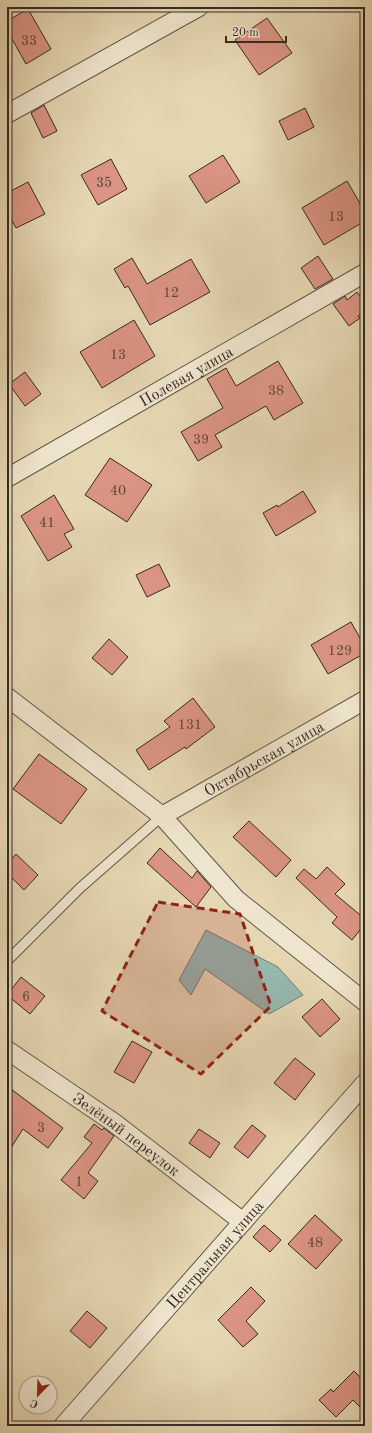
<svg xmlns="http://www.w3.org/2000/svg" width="372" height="1433" viewBox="0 0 372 1433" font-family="'Old Standard TT',serif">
  <rect width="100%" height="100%" fill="#e6d7b3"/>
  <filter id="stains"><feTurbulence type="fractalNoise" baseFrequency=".005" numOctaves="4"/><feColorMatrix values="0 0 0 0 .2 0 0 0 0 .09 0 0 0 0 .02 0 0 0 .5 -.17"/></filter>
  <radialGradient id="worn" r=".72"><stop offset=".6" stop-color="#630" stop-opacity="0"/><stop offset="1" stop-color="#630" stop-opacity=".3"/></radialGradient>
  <polygon fill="#96b9af" stroke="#6f8077" points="206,930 278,967 303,995 269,1014 205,969 191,995 179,980"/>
  <g fill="#db9483" stroke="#342b22">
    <polygon points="28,9 51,49 26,64 7,30 7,21"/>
    <polygon points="267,18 292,53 259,75 235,40"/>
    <polygon points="44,105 57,131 43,138 31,113"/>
    <polygon points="305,108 314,127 288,140 279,121"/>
    <polygon points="223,155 240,182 206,203 189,176"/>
    <polygon points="111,159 127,189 98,205 81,175"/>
    <polygon points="347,181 365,212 365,221 324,245 302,208"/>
    <polygon points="28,182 45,214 16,228 7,211 7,193"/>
    <polygon points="318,256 333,279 315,289 301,268"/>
    <polygon points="132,258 147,284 191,259 210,292 150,325 128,286 125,288 114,269"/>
    <polygon points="357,292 365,303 365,311 358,316 360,318 349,326 333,304 345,296 347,300"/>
    <polygon points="134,320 155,356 102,388 80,352"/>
    <polygon points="278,361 303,403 274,420 266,406 215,435 222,447 198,461 181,432 223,408 207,379 226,368 236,386"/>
    <polygon points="25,372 41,394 25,406 9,384"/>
    <polygon points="110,458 152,485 127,522 85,495"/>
    <polygon points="303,491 316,512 276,536 263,513 277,505 278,507"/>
    <polygon points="54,495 74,529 64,534 72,547 48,561 21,516"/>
    <polygon points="159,564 170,586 147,597 136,575"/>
    <polygon points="351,622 365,647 365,653 328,674 311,645"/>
    <polygon points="109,639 128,657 112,675 92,658"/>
    <polygon points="193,698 215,727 186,749 185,747 149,770 136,750 170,727 164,721"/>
    <polygon points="39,754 87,789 61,824 13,789"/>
    <polygon points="249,821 291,860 276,877 233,837"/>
    <polygon points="160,848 192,878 197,871 211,887 196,907 147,863"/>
    <polygon points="16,854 38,875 24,890 7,873 7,864"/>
    <polygon points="327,867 345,884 335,894 365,919 365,924 352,940 332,923 337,917 296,878 304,869 316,879"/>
    <polygon points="21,977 45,996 30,1014 7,995"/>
    <polygon points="322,999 340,1019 320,1037 302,1017"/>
    <polygon points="132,1041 152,1052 134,1083 114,1072"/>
    <polygon points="295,1058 315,1074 295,1100 274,1083"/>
    <polygon points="7,1086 63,1128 48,1148 23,1129 7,1154"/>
    <polygon points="94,1124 102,1130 104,1128 114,1136 88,1173 98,1181 84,1199 61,1180 92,1143 84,1137"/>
    <polygon points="252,1125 266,1136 248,1158 234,1147"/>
    <polygon points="199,1129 220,1143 210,1158 189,1143"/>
    <polygon points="315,1215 342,1240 316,1269 288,1244"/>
    <polygon points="264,1225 281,1240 270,1252 253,1237"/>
    <polygon points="251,1287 265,1301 246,1321 258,1334 243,1347 218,1320"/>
    <polygon points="87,1311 107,1328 90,1348 70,1331"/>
    <polygon points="354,1371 365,1382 365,1412 353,1400 336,1417 319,1400 331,1389 333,1392"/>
  </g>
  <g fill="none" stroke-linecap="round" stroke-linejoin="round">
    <defs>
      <polyline id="lane" points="7,961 80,888 162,816"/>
      <g id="street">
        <polyline points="7,114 199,7"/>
        <path id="s1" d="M7,478L365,273"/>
        <polyline points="7,697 162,816 236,899 365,1002"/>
        <path id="s2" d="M162,816L365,700"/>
        <path id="s3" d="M7,1050L113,1122L243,1222"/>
        <path id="s4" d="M63,1426L365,1083"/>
      </g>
    </defs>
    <use href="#lane" stroke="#605646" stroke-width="11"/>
    <use href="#street" stroke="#605646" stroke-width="20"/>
    <use href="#lane" stroke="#efe5ce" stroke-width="9"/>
    <use href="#street" stroke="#efe5ce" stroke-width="18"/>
  </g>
  <path fill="#8f2418" fill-opacity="0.2" stroke="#8f2418" stroke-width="3" stroke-dasharray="8 5" stroke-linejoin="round" d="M158,902L240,914L271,1006L201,1074L102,1011Z"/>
  <g text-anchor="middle" stroke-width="4" stroke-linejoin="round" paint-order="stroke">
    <g font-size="14" fill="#5e453a">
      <text x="29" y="45">33</text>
      <text x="104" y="187">35</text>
      <text x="336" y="221">13</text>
      <text x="171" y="297">12</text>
      <text x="118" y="359">13</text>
      <text x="276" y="395">38</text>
      <text x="201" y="444">39</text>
      <text x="118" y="495">40</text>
      <text x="47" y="527">41</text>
      <text x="340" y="655">129</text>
      <text x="190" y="729">131</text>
      <text x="26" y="1001">6</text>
      <text x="41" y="1132">3</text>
      <text x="79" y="1186">1</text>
      <text x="315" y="1247">48</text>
    </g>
    <g font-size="16" fill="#342b22" stroke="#efe5ce">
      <text dy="6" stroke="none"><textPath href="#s1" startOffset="206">Полевая улица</textPath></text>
      <text dy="6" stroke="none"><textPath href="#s2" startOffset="117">Октябрьская улица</textPath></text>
      <text dy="6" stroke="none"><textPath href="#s3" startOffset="146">Зелёный переулок</textPath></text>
      <text dy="6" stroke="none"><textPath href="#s4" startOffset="229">Центральная улица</textPath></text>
    </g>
  </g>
  <rect width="372" height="1433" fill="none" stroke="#e6d7b3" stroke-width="24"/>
  <rect x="8" y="8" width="356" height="1417" fill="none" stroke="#342b22" stroke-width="2"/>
  <rect x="12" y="12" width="348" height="1409" fill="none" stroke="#342b22"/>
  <g transform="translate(38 1395) rotate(203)"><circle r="19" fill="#efe5ce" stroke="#a49b89"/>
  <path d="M0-3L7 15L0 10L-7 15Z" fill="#8f2418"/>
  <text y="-6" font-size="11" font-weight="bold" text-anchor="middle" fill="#342b22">С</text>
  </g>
  <path d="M226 36v6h60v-6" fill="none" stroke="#342b22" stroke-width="2"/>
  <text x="232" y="36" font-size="12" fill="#342b22" stroke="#efe5ce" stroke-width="3" paint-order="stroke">20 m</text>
  <rect width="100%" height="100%" filter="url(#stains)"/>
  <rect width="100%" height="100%" fill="url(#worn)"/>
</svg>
